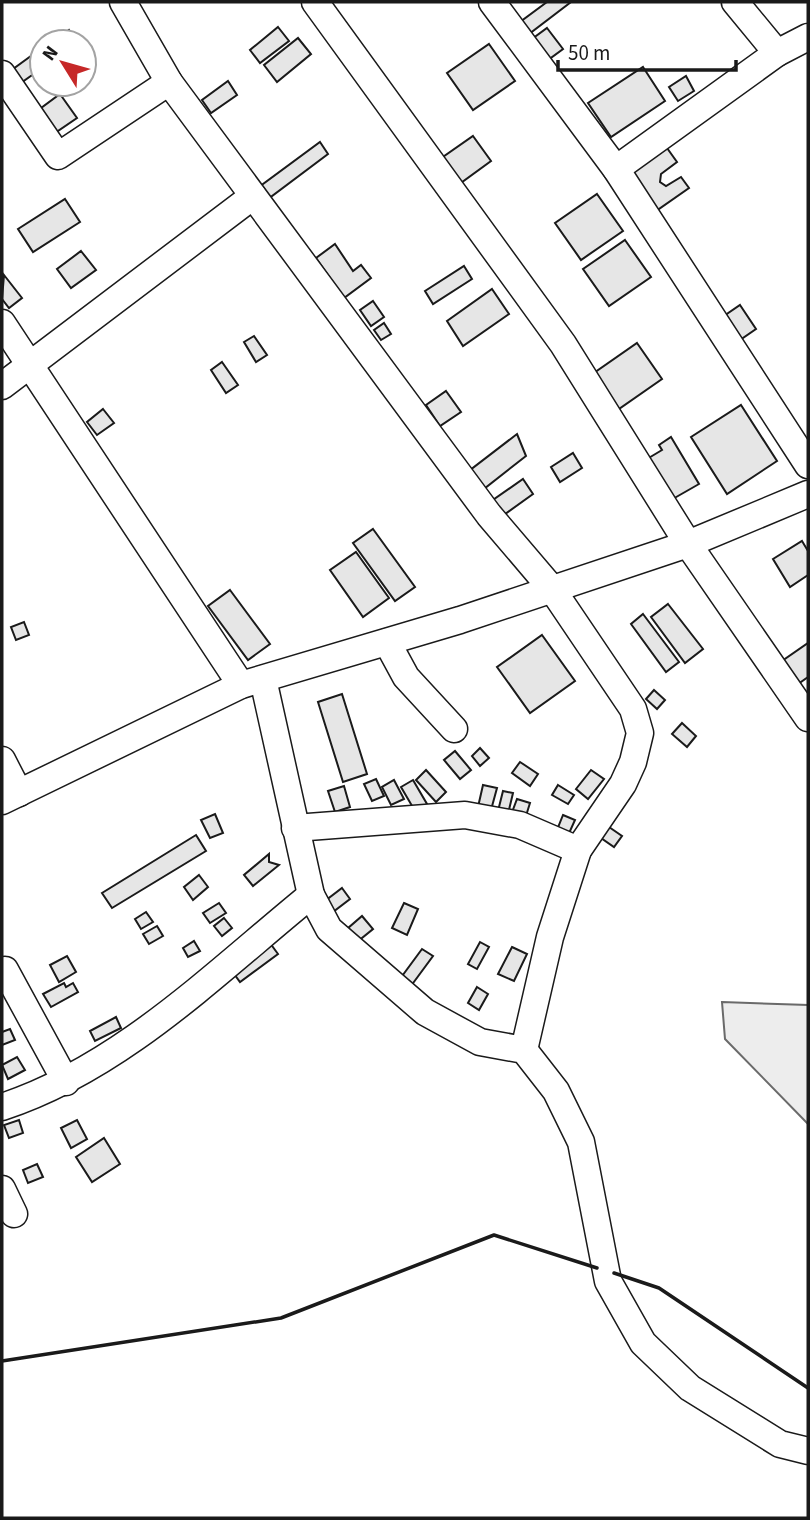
<svg xmlns="http://www.w3.org/2000/svg" width="810" height="1520" viewBox="0 0 810 1520" font-family="'Source Sans 3',sans-serif">
  <rect width="100%" height="100%" fill="#fff"/>
  <polygon fill="#ededed" stroke="#6a6a6a" stroke-width="2" points="722,1002 808,1005 808,1124 725,1039"/>
  <g fill="#e6e6e6" stroke="#1a1a1a" stroke-width="2">
    <polygon points="547,2 571,2 529,34 520,22"/>
    <polygon points="278,27 289,41 260,63 250,50"/>
    <polygon points="547,28 563,49 548,60 532,39"/>
    <polygon points="69,30 77,42 53,42"/>
    <polygon points="298,38 311,54 277,82 264,65"/>
    <polygon points="489,44 515,81 473,110 447,73"/>
    <polygon points="35,53 42,68 18,85 9,72"/>
    <polygon points="643,67 665,101 611,137 588,103"/>
    <polygon points="686,76 694,91 678,101 669,87"/>
    <polygon points="228,81 237,95 211,113 202,100"/>
    <polygon points="60,94 77,118 49,137 33,114"/>
    <polygon points="473,136 491,161 458,185 440,159"/>
    <polygon points="320,142 328,154 268,199 259,187"/>
    <polygon points="667,148 677,162 661,174 660,182 666,186 681,177 689,188 656,211 630,174"/>
    <polygon points="597,194 623,231 581,260 555,223"/>
    <polygon points="65,199 80,222 33,252 18,229"/>
    <polygon points="625,240 651,277 609,306 583,269"/>
    <polygon points="335,244 353,271 361,265 371,278 344,298 316,258"/>
    <polygon points="81,251 96,270 71,288 57,269"/>
    <polygon points="464,266 472,279 433,304 425,291"/>
    <polygon points="4,275 22,298 9,308 2,299"/>
    <polygon points="492,289 509,314 463,346 447,321"/>
    <polygon points="373,301 384,317 371,326 360,310"/>
    <polygon points="740,305 756,329 737,342 721,318"/>
    <polygon points="384,323 391,334 381,340 374,330"/>
    <polygon points="254,336 267,355 256,362 244,342"/>
    <polygon points="637,343 662,379 616,411 591,375"/>
    <polygon points="222,362 238,385 226,393 211,370"/>
    <polygon points="446,391 461,412 440,426 426,405"/>
    <polygon points="741,405 777,461 727,494 691,437"/>
    <polygon points="103,409 114,423 97,435 87,422"/>
    <polygon points="517,434 526,456 480,492 465,474"/>
    <polygon points="671,437 699,484 671,500 647,459 662,450 659,445"/>
    <polygon points="573,453 582,468 560,482 551,467"/>
    <polygon points="523,479 533,494 501,517 490,502"/>
    <polygon points="373,529 415,587 395,601 353,543"/>
    <polygon points="802,541 808,551 808,575 790,587 773,559"/>
    <polygon points="356,552 389,598 363,617 330,570"/>
    <polygon points="230,590 270,644 248,660 208,606"/>
    <polygon points="668,604 703,649 685,663 651,617"/>
    <polygon points="643,614 679,662 666,672 631,624"/>
    <polygon points="24,622 29,635 16,640 11,627"/>
    <polygon points="542,635 575,681 530,713 497,667"/>
    <polygon points="808,643 808,677 798,684 782,661"/>
    <polygon points="654,690 665,700 657,709 646,699"/>
    <polygon points="342,694 367,774 343,782 318,702"/>
    <polygon points="682,723 696,736 687,747 672,734"/>
    <polygon points="480,748 489,758 480,766 472,756"/>
    <polygon points="455,751 471,770 460,779 444,760"/>
    <polygon points="520,762 538,774 530,786 512,773"/>
    <polygon points="426,770 446,792 436,802 416,780"/>
    <polygon points="591,770 604,779 588,799 576,789"/>
    <polygon points="376,779 384,796 372,801 364,784"/>
    <polygon points="394,780 404,799 391,805 382,787"/>
    <polygon points="413,780 427,804 415,811 401,787"/>
    <polygon points="483,785 497,788 491,810 478,807"/>
    <polygon points="558,785 574,795 568,804 552,795"/>
    <polygon points="344,786 350,807 335,812 328,791"/>
    <polygon points="503,791 513,793 508,814 498,811"/>
    <polygon points="517,799 530,803 525,819 511,815"/>
    <polygon points="215,814 223,833 210,838 201,820"/>
    <polygon points="563,815 575,820 566,840 555,835"/>
    <polygon points="609,827 622,836 614,847 601,838"/>
    <polygon points="196,835 206,851 112,908 102,893"/>
    <polygon points="269,854 269,862 279,865 253,886 244,875"/>
    <polygon points="199,875 208,887 193,900 184,887"/>
    <polygon points="342,888 350,899 329,915 321,904"/>
    <polygon points="219,903 226,913 210,923 203,913"/>
    <polygon points="404,903 418,909 407,935 392,928"/>
    <polygon points="146,912 153,922 141,929 135,919"/>
    <polygon points="362,916 373,929 357,942 347,929"/>
    <polygon points="224,918 232,928 222,936 214,926"/>
    <polygon points="157,926 163,936 149,944 143,934"/>
    <polygon points="267,939 278,954 240,982 229,967"/>
    <polygon points="194,941 200,951 188,957 183,948"/>
    <polygon points="480,942 489,947 477,969 468,964"/>
    <polygon points="512,947 527,954 514,981 498,974"/>
    <polygon points="422,949 433,956 408,990 397,983"/>
    <polygon points="67,956 76,972 59,982 50,965"/>
    <polygon points="64,983 66,987 73,983 78,992 51,1007 43,994"/>
    <polygon points="477,987 488,994 479,1010 468,1003"/>
    <polygon points="116,1017 121,1028 95,1041 90,1031"/>
    <polygon points="10,1029 15,1040 2,1045 2,1032"/>
    <polygon points="17,1057 25,1070 8,1079 2,1065"/>
    <polygon points="19,1120 23,1133 9,1138 4,1125"/>
    <polygon points="77,1120 87,1139 71,1148 61,1128"/>
    <polygon points="104,1138 120,1164 92,1182 76,1157"/>
    <polygon points="37,1164 43,1177 28,1183 23,1170"/>
  </g>
  <g fill="none" stroke-linecap="round" stroke-linejoin="round">
    <defs>
      <g id="minor">
        <polyline points="123,2 169,82 489,515 552,589 633,709 640,733 633,762 623,784 578,850 550,937 524,1050"/>
        <polyline points="315,2 563,344 688,544 808,718"/>
        <polyline points="492,2 616,169 808,465"/>
        <polyline points="777,53 808,37"/>
        <polyline points="2,74 58,156 169,82"/>
        <polyline points="616,169 777,53 735,2"/>
        <polyline points="2,323 241,685"/>
        <polyline points="2,386 253,196"/>
        <polyline points="387,642 406,677 454,729"/>
        <polyline points="263,679 311,895 329,929 425,1012 480,1042 524,1050 556,1091 581,1142 608,1281 643,1343 690,1388 780,1444 808,1451"/>
        <polyline points="2,760 19,793"/>
        <polyline points="2,801 241,685 460,620 688,544 808,494"/>
        <polyline points="295,828 465,815 520,825 578,850"/>
        <polyline points="5,970 66,1082"/>
        <path d="M2,1107C121,1068 215,973 311,895"/>
        <polyline points="2,1189 14,1214"/>
      </g>
    </defs>
    <use href="#minor" stroke="#1a1a1a" stroke-width="29"/>
    <use href="#minor" stroke="#fff" stroke-width="26"/>
    <g stroke="#1a1a1a" stroke-width="3.5">
      <polyline points="614,1273 659,1288 808,1388"/>
      <polyline points="2,1361 281,1318 494,1235 597,1268"/>
    </g>
  </g>
  <rect width="810" height="1520" fill="none" stroke="#1a1a1a" stroke-width="7"/>
  <g transform="translate(63 63) rotate(307)"><circle r="33" fill="#ffffff" stroke="#a3a3a3" stroke-width="2"/>
  <path d="M0-5L12 26L0 18L-12 26Z" fill="#c62828"/>
  <text y="-10" font-size="19" font-weight="bold" text-anchor="middle" fill="#1a1a1a">N</text>
  </g>
  <path d="M558 60v10h178v-10" fill="none" stroke="#1a1a1a" stroke-width="3.5"/>
  <text x="568" y="60" font-size="21" fill="#1a1a1a" stroke="#ffffff" stroke-width="5" paint-order="stroke">50 m</text>
</svg>
